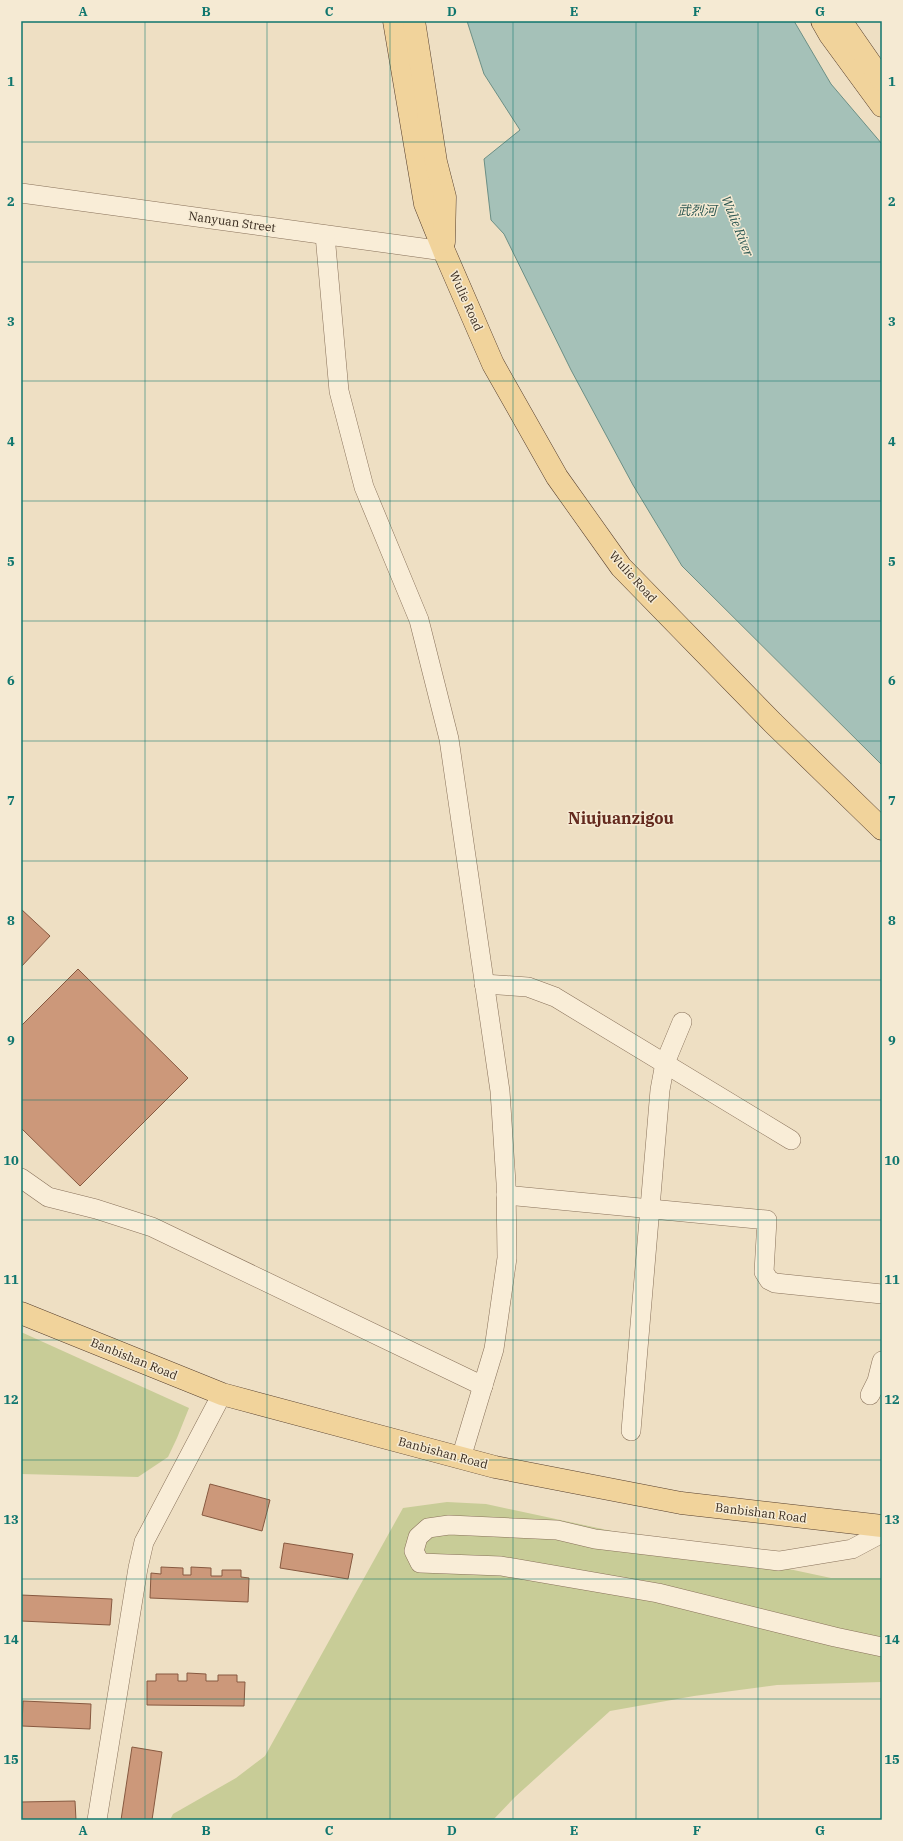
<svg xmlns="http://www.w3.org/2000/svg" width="903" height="1841" viewBox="0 0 903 1841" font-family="'IBM Plex Serif','Noto Sans SC',serif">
  <rect width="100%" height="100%" fill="#eedfc3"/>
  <g fill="#c8cc97">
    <polygon points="21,1332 189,1408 177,1438 168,1457 138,1477 21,1474"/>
    <polygon points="447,1502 486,1504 831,1578 882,1578 882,1682 777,1685 694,1696 610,1711 515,1797 493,1820 170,1820 173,1814 236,1778 265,1756 403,1508"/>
  </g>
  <polygon fill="#a5c1b8" stroke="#6c8f85" points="467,21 794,21 831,84 882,144 882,765 682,566 633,485 571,370 504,234 491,220 484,159 520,130 484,74"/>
  <g fill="#cc987a" stroke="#875940">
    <polygon points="21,909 50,936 21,967"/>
    <polygon points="78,969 188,1078 80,1186 21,1128 21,1026"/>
    <polygon points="210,1484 270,1500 262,1531 202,1515"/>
    <polygon points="284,1543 353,1554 348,1579 280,1568"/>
    <polygon points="161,1567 183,1568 183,1575 191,1575 191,1567 211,1568 211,1576 222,1576 222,1570 241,1570 241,1577 249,1578 248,1602 150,1598 151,1573 161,1574"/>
    <polygon points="21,1595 112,1599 110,1625 21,1621"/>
    <polygon points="187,1673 206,1674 206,1681 218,1681 218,1675 237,1675 237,1682 245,1682 244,1706 147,1705 147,1681 156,1681 156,1674 178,1674 178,1681 187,1681"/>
    <polygon points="23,1701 91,1704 90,1729 22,1726"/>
    <polygon points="132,1747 162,1752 152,1820 121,1820"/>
    <polygon points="75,1801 76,1820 21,1820 21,1802"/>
  </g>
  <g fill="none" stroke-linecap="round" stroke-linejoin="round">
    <defs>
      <g id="minor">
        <polyline points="21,193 444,251"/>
        <polyline points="325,235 339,391 364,487 419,620 449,739 500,1091 506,1183 507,1258 494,1349 461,1458"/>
        <polyline points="484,984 528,987 555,997 791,1140"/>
        <polyline points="21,1178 48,1197 96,1209 152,1227 483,1386"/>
        <polyline points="506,1195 767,1220 764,1272 769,1280 775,1283 882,1294"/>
        <polyline points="870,1395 877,1381 882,1361"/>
        <polyline points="631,1431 660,1090 665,1063 682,1022"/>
        <polyline points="882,1533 852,1549 779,1561 595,1539 557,1530 449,1525 428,1528 418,1537 414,1551 420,1563 501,1566 658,1593 835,1637 882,1647"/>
        <polyline points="97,1820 138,1568 144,1542 222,1394"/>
      </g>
      <g id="major">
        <polyline points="394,21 425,204 444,251 493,364 557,477 621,567 773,723 882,829"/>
        <polyline points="414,21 436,162 445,197 444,242"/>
        <polyline points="822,21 830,35 882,106"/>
        <polyline points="841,21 882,80"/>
        <polyline points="21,1313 222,1394 495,1467 681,1503 882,1526"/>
      </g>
    </defs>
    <use href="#minor" stroke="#88715a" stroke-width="20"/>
    <use href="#major" stroke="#563f2e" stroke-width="23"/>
    <use href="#minor" stroke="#f9edd7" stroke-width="19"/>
    <use href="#major" stroke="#f1d39b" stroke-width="22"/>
  </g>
  <path fill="none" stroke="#0f766e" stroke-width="1" stroke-opacity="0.55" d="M145,21V1820M267,21V1820M390,21V1820M513,21V1820M636,21V1820M758,21V1820M21,142H882M21,262H882M21,381H882M21,501H882M21,621H882M21,741H882M21,861H882M21,980H882M21,1100H882M21,1220H882M21,1340H882M21,1460H882M21,1579H882M21,1699H882"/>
  <g text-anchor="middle" stroke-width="3" stroke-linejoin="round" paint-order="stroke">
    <g font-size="12" fill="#382a1e" stroke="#f5ead3">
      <text transform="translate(232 222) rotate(8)" y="4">Nanyuan Street</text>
      <text transform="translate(466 301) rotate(66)" y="4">Wulie Road</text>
      <text transform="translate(633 577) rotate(48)" y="4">Wulie Road</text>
      <text transform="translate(134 1359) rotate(22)" y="4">Banbishan Road</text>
      <text transform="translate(443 1453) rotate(15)" y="4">Banbishan Road</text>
      <text transform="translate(761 1513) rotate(7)" y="4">Banbishan Road</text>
    </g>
    <g font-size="13" font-style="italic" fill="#2d5853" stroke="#f5ead3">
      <text x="697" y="215">武烈河</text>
      <text transform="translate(738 226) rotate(68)" y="5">Wulie River</text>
    </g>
    <g font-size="16" font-weight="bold" fill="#642a1e" stroke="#f5ead3">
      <text x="621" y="824">Niujuanzigou</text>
    </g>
  </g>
  <rect width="903" height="1841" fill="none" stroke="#f5ead3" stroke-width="44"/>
  <rect x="22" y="22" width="859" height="1797" fill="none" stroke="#0f766e" stroke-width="1.5"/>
  <g font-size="13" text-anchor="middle" font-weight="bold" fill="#0f766e">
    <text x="83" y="16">A</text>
    <text x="206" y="16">B</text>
    <text x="329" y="16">C</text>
    <text x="452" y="16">D</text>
    <text x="574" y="16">E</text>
    <text x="697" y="16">F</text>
    <text x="820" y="16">G</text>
    <text x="11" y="86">1</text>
    <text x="892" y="86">1</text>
    <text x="11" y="206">2</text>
    <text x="892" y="206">2</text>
    <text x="11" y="326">3</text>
    <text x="892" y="326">3</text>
    <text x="11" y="446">4</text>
    <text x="892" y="446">4</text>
    <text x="11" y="566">5</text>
    <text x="892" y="566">5</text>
    <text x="11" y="685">6</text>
    <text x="892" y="685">6</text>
    <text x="11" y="805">7</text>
    <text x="892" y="805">7</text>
    <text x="11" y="925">8</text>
    <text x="892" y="925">8</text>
    <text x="11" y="1045">9</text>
    <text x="892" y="1045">9</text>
    <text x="11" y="1165">10</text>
    <text x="892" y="1165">10</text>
    <text x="11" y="1284">11</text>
    <text x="892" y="1284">11</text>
    <text x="11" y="1404">12</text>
    <text x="892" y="1404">12</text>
    <text x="11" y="1524">13</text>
    <text x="892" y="1524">13</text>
    <text x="11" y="1644">14</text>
    <text x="892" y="1644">14</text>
    <text x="11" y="1764">15</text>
    <text x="892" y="1764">15</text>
    <text x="83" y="1835">A</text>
    <text x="206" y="1835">B</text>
    <text x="329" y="1835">C</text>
    <text x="452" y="1835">D</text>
    <text x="574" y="1835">E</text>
    <text x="697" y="1835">F</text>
    <text x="820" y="1835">G</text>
  </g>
</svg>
